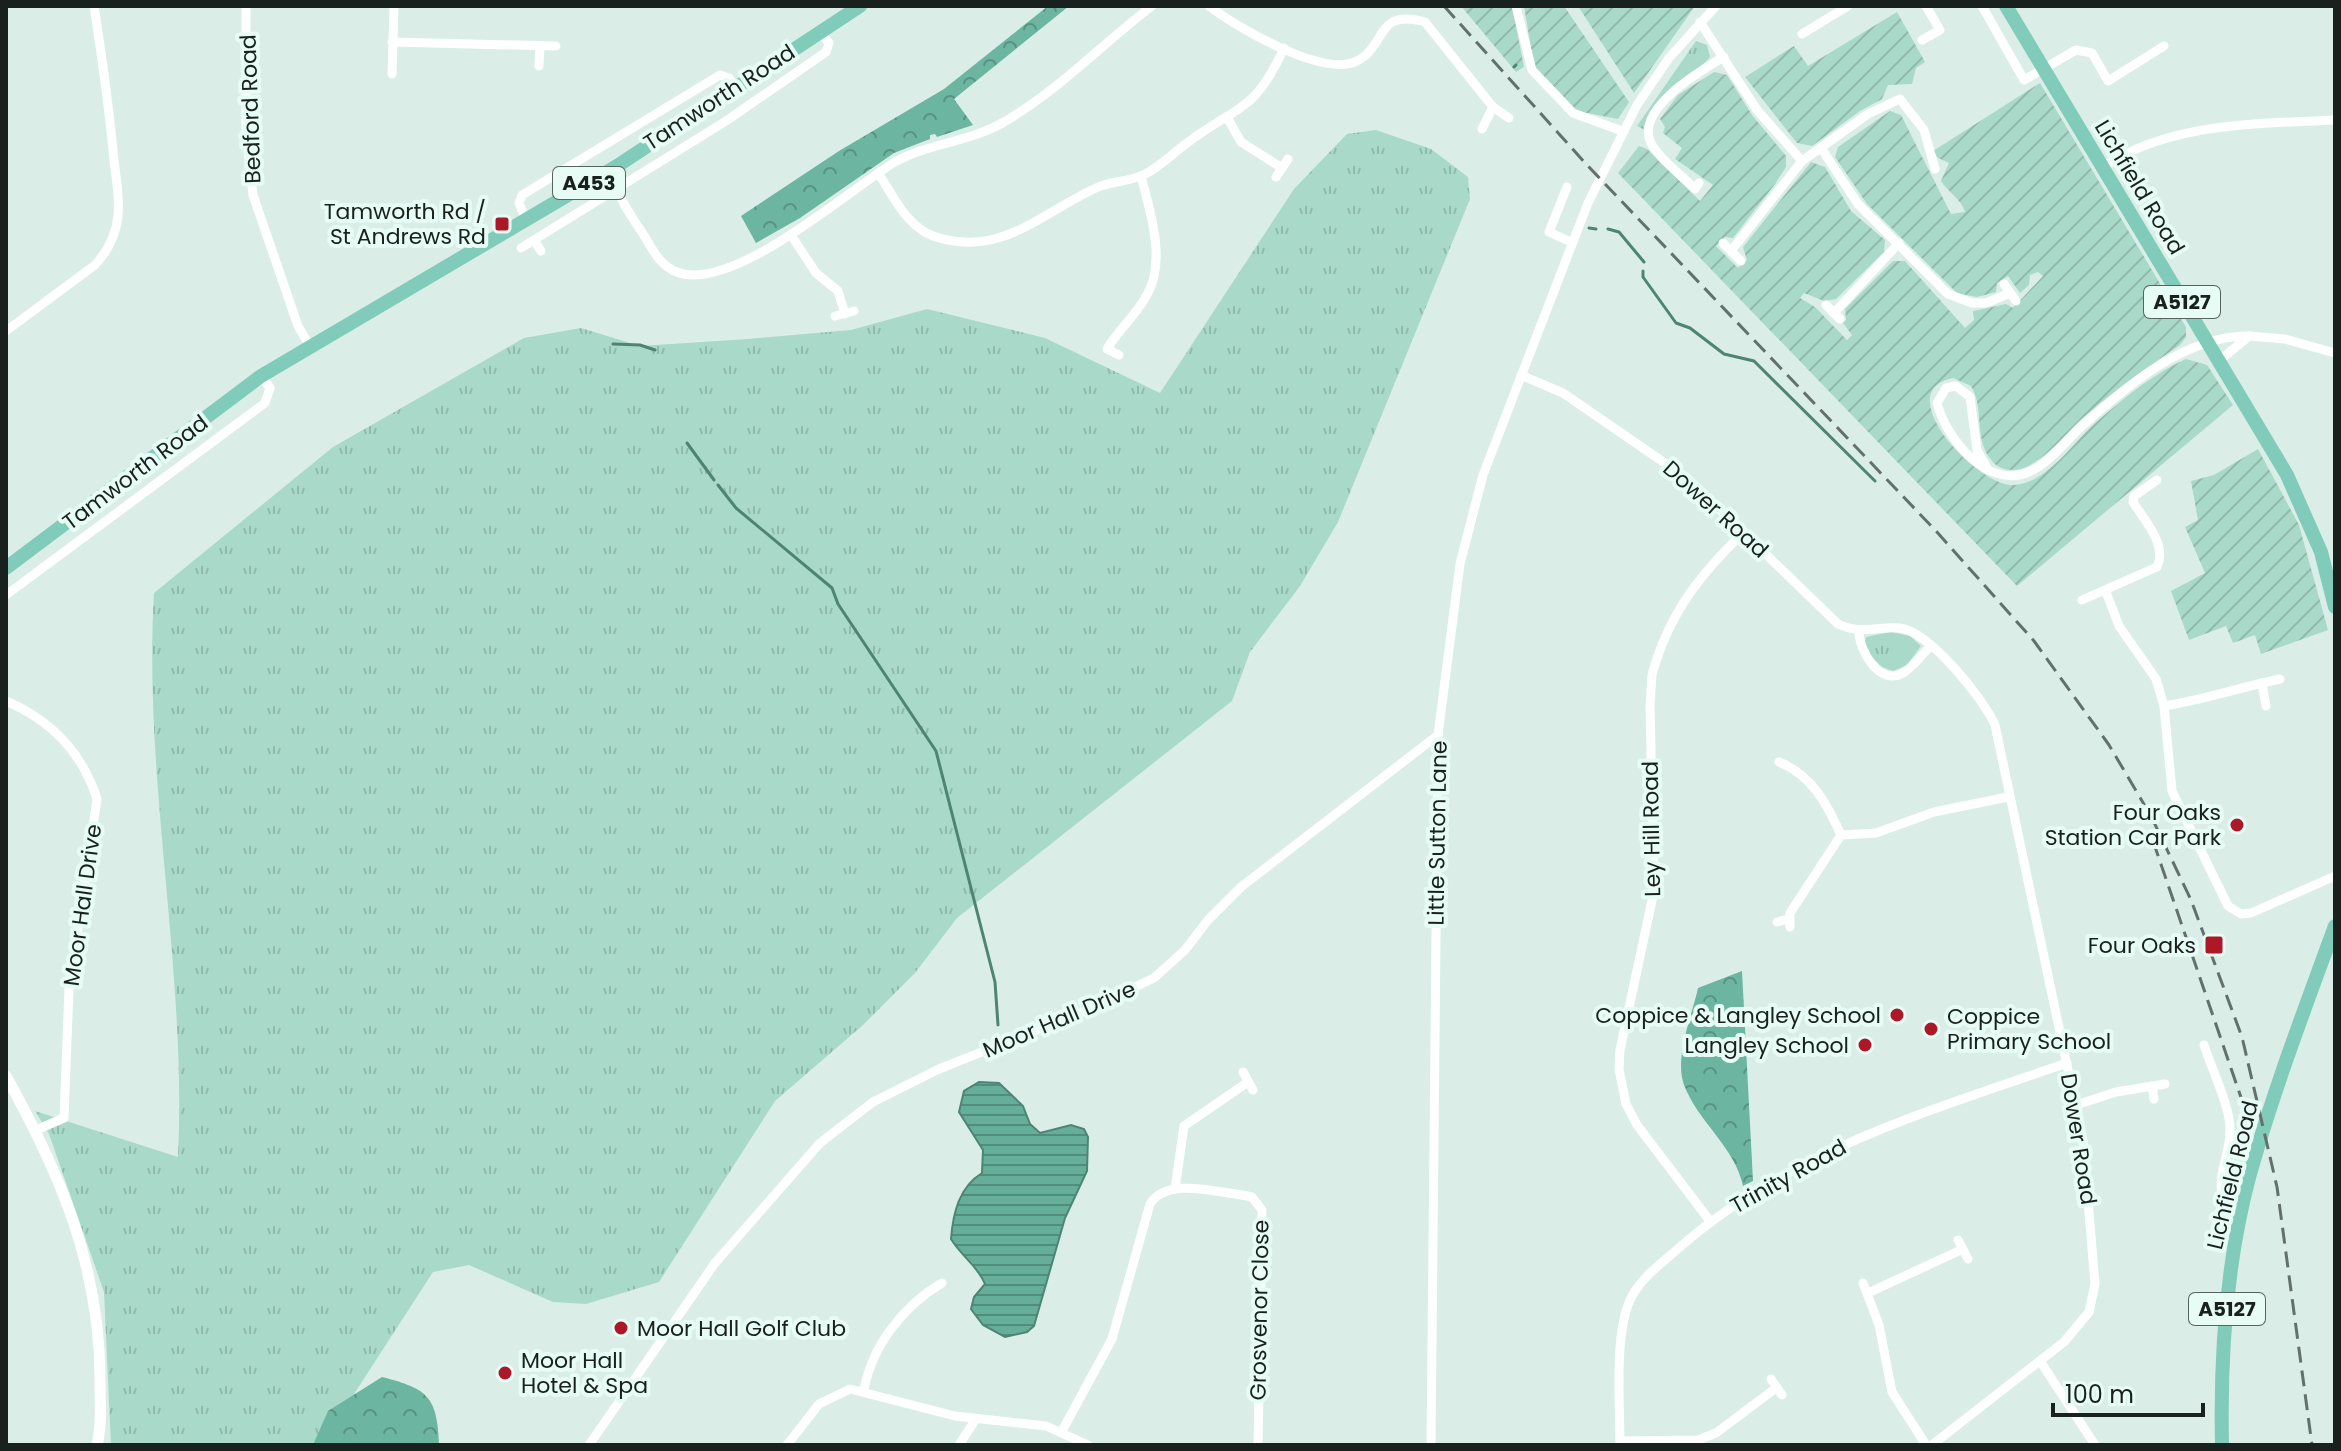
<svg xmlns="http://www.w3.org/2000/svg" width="2341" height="1451" viewBox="0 0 2341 1451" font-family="Poppins,sans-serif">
  <defs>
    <pattern id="grass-tufts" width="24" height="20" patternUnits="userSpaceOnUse" patternTransform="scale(2)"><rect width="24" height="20" fill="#a8d9c9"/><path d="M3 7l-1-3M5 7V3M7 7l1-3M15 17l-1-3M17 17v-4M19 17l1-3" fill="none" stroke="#90baac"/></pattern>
    <pattern id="forest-crowns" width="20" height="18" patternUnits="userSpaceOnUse" patternTransform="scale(2)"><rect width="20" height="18" fill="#6cb5a0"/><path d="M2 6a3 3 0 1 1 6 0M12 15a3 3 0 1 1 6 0" fill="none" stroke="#589382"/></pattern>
    <pattern id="garden-furrows" width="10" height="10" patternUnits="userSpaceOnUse" patternTransform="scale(2)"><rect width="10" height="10" fill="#a8d9c9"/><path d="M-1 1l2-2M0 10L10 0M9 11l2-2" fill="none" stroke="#90baac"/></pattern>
    <pattern id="water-rules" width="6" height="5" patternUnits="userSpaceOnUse" patternTransform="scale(2)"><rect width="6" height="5" fill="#65ae99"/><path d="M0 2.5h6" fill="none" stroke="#528d7c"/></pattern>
  </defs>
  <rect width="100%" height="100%" fill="#daeee7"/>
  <g fill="url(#grass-tufts)">
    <path d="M1696,41L1707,45L1710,57C1682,88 1661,83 1645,130L1637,126Z"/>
    <path d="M1376,130L1431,149L1468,177L1470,199L1338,522L1300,586L1250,652L1232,701L957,918L915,973L863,1025L775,1101L659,1282L586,1304L553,1302L469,1265L433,1272L321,1445H111L104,1292L49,1134L35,1111L178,1157C187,969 143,782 154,593L333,447L524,338L581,328L640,346L748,339L851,330L927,309L1045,338L1160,393L1294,189L1347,134Z"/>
    <polygon points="1891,632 1910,636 1921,646 1907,665 1893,671 1882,667 1863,649 1866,637"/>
  </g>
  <g fill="url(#forest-crowns)">
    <polygon points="1048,6 1069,6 954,99 973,125 937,137 935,134 930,135 930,139 894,153 800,218 756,243 741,216 839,151 944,89"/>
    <path d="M1742,971L1753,1181L1743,1186C1735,1147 1698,1122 1684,1085C1674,1057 1692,1016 1698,988Z"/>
    <path d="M382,1377C428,1389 437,1396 439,1445H313L328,1411Z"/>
  </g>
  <g fill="url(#garden-furrows)">
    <polygon points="1461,6 1512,6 1524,67 1516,72"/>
    <polygon points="1524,6 1564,6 1629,102 1618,119 1577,111 1534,66"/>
    <polygon points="1578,6 1695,6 1634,93"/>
    <polygon points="1897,12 1925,62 1916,68 1912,84 1888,85 1882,99 1860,111 1812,146 1797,143 1745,77 1794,46 1808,66"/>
    <path d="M1714,72L1727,75L1752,115L1786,156V167L1775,184L1733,238L1725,237L1716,246L1738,268L1747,260L1743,247L1811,162L1825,167L1851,211L1885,240L1884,252L1836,299L1824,301L1804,293L1800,298L1815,307L1847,340L1852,335L1843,323L1846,320L1845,309L1893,261H1905L1965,328L1974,320L1973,311L2006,304L2013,308L2043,276L2038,272L2030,275L2029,285L2020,293L2008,276L1997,283L1996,292L1977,297L1957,293L1867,204L1835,157L1838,147L1890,111L1901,115L1951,214L1965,212C1962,200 1948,192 1941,181L1949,163L1938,158L1933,151L2040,83L2186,327V337L2180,345C2148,367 2116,389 2086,415C2067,431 2050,456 2026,467C2015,472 2000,471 1992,461C1973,439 1985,409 1971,386L1953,378C1888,391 1977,486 2013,485C2045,484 2070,447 2091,427C2119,402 2152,374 2186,359L2207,365L2233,405L2017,586L1618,173L1639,146L1647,149L1700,201L1713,185L1675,159L1682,148L1663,133L1665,127L1660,119L1678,95Z"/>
    <polygon points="2258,449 2299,525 2328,630 2261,654 2255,635 2233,643 2226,626 2189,640 2171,591 2205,573 2185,527 2198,520 2191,481 2214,475"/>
  </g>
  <path fill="url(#water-rules)" stroke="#4e8474" stroke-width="2" d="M979,1082L999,1083L1023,1106L1030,1124L1040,1133L1071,1125L1084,1129L1088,1137L1087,1171L1065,1218L1034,1326L1027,1332L1005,1337L983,1325L971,1309L974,1297L985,1284C977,1265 962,1257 951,1239C953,1213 959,1187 982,1173L983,1150L959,1112L964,1091Z"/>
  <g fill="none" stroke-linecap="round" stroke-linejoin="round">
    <g stroke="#4e8474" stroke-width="3">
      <polyline points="1514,67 1516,65"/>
      <polyline points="1589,228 1596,229"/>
      <polyline points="1608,229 1619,232 1644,262"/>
      <polyline points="1643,271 1643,277 1676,323 1690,328 1724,354 1754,361 1875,481"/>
      <polyline points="613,344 640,345 655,350"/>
      <polyline points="687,443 714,480"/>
      <polyline points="718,485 736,508 832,588 838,604 936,751 995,982 998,1025"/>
    </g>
    <g stroke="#fff" stroke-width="9">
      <polyline points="246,6 246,134 253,195 298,326 309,345"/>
      <path d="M1209,6C1236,27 1323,78 1357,61C1387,46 1375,8 1425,22L1493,107L1509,118"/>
      <polyline points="1516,6 1532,70 1573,113 1622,131"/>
      <polyline points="1982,6 2024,80 2076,50 2092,53 2108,81 2164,46"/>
      <polyline points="1700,22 1757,110 1802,161"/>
      <polyline points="1802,34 1848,6"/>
      <polyline points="1922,40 1940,30 1926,6"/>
      <polyline points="392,42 556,46"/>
      <polyline points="539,66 540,46"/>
      <polyline points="392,74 394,6"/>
      <polyline points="1228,119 1241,142 1282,168"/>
      <polyline points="1482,129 1493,107"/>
      <polyline points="1821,148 1858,204 1948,294 1972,303 1986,303 2010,293"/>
      <path d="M617,166C616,201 627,208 645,237C653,251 661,266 677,272C732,294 850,189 895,162C929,143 970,142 1004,122C1059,90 1102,44 1152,6"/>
      <path d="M2103,167C2170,122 2257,124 2335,120"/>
      <path d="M878,173C893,195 906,226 933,236C1000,259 1041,213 1096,188C1111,181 1128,182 1143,175C1159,168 1173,153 1187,143C1238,104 1254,114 1284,48"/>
      <polyline points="1276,177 1288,159"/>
      <polyline points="592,181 616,191"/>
      <path d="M1699,183L1695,189C1682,175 1660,160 1651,143C1634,109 1702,70 1724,57"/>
      <polyline points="1567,187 1549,232 1571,242"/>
      <polyline points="526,220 519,203 522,195 720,75 729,78 737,89"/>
      <polyline points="791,235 816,273 838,291 845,314"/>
      <polyline points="534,240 541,251"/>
      <polyline points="1723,243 1741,261"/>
      <polyline points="521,248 726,121 826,52 829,43 821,33"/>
      <polyline points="1731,251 1802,161 1868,114 1900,99 1924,130 1935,169"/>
      <polyline points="2004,284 2016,301"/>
      <polyline points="1826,305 1840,319"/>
      <polyline points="1834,313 1899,243"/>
      <polyline points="835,316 854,311"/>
      <path d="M6,331L95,265C108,251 116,235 118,216C120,198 116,178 114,160C109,108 102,57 94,6"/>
      <polyline points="2249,336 2285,339 2335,353"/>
      <path d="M1119,355L1107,349C1119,329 1138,313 1148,293C1166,259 1150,211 1141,176"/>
      <path d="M1521,375L1563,393L1688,479L1838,624C1861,635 1877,626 1900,628C1930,632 1983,698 1995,725L2083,1141L2095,1284L2089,1312L2064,1342L1932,1445"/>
      <path d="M1988,470L1977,450L1970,397L1956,386L1946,388L1937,403C1946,438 1987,490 2029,472C2049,463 2064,443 2080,428C2125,387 2186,335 2249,336L2219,361"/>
      <polyline points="2106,592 2119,626 2156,679 2164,706 2172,791 2228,906 2241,914 2251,913 2335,876"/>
      <polyline points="6,595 265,403 270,388 261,376"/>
      <path d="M2082,600L2157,567C2168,545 2144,520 2133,502L2134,496L2157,480"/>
      <path d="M1859,632C1859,649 1879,687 1903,673C1913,667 1922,654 1931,646"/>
      <polyline points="2262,683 2266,706"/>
      <path d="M6,701C52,721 82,752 97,799L69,989L64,1118L36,1130"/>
      <path d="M2164,706C2204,700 2241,687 2280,679"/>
      <path d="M1779,762C1812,775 1827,804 1841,835"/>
      <polyline points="1777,922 1789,919"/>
      <polyline points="1790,927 1790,913 1841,835 1876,833 1934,812 2008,797"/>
      <path d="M2204,1045C2211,1067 2231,1109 2230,1130C2230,1161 2212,1178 2227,1211L2241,1216"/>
      <polyline points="1243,1072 1253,1090"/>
      <polyline points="2152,1086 2154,1099"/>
      <polyline points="2076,1105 2116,1092 2165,1084"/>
      <polyline points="1175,1189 1184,1126 1248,1082"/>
      <path d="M1710,1221L1637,1125L1626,1104L1619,1069L1620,1050L1654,891L1650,705L1652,675C1668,615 1700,574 1744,532"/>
      <polyline points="1958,1240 1968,1259"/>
      <polyline points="1863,1283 1879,1325 1892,1392 1926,1445"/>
      <polyline points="1868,1293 1963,1249"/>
      <polyline points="2040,1361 2095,1445"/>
      <polyline points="1771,1379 1782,1395"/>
      <path d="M864,1390C872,1346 903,1306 942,1283"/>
      <path d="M1062,1431L1112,1339L1150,1204C1166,1177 1216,1192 1242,1195L1252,1197L1262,1210L1258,1445"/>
      <polyline points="1620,1441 1698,1440 1716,1433 1776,1388"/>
      <polyline points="589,1445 715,1263 820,1143 873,1102 939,1069 1082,1012 1154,978 1185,950 1208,920 1241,887 1438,735"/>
      <polyline points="787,1445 819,1404 850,1389 955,1416 1046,1426 1088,1445"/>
      <polyline points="959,1445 976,1419"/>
      <polyline points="1431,1445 1438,735 1460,564 1483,475 1588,203 1637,105 1669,58 1716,6"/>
      <path d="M1620,1445C1620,1405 1614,1336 1630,1300C1640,1278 1662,1263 1680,1247C1790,1151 1931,1110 2067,1063"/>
    </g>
    <path stroke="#fff" stroke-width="11" d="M6,1076C61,1175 101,1268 100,1384C100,1404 102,1425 97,1445"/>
    <g stroke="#80cbb9" stroke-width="14">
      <polyline points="2006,6 2287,475 2321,552 2335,607"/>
      <polyline points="6,568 261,376 617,166 860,6"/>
      <path d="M2222,1445C2220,1354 2226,1262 2250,1174C2274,1089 2305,1008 2335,926"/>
    </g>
    <g stroke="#63706b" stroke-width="3" stroke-dasharray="16 8" stroke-linecap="butt">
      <polyline points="1444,6 1587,165 1936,531 2034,641 2109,745 2151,816 2191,900 2242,1037 2277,1187 2312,1445"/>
      <polyline points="2153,841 2246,1112"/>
    </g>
  </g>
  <g fill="#ac1828" stroke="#e7fcf5" stroke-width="3">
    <rect x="494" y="216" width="16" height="16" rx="4"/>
    <circle cx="2237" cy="825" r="8"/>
    <rect x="2204" y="935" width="20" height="20" rx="4"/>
    <circle cx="1897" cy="1015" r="8"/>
    <circle cx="1931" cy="1029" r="8"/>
    <circle cx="1865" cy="1045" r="8"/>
    <circle cx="621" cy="1328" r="8"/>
    <circle cx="505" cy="1373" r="8"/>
  </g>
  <g text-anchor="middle" stroke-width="8" stroke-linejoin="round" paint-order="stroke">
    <g fill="#e7fcf5" stroke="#57635e" stroke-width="2">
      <rect x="553" y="167" width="72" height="32" rx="6"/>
      <rect x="2144" y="286" width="76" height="32" rx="6"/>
      <rect x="2189" y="1293" width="76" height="32" rx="6"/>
    </g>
    <g font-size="20" font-weight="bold" fill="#19211e">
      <text x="589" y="190">A453</text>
      <text x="2182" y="309">A5127</text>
      <text x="2227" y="1316">A5127</text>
    </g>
    <g font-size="22" fill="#19211e" stroke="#e7fcf5">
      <text transform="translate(719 97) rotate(-33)" y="8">Tamworth Road</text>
      <text transform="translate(250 109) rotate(-92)" y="8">Bedford Road</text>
      <text transform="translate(2140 187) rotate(59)" y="8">Lichfield Road</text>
      <text transform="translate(135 472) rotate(-37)" y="8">Tamworth Road</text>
      <text transform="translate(1716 509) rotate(42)" y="8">Dower Road</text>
      <text transform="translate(1651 829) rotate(-91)" y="8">Ley Hill Road</text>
      <text transform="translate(1437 833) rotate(-89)" y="8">Little Sutton Lane</text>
      <text transform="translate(82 905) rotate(-82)" y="8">Moor Hall Drive</text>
      <text transform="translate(1059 1019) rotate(-23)" y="8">Moor Hall Drive</text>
      <text transform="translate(2079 1139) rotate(81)" y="8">Dower Road</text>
      <text transform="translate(2232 1175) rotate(-76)" y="8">Lichfield Road</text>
      <text transform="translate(1788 1176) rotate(-29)" y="8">Trinity Road</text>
      <text transform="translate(1259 1310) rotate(-89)" y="8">Grosvenor Close</text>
    </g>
    <g font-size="22" fill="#19211e" stroke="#e7fcf5" text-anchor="end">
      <text x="486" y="219">Tamworth Rd /<tspan x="486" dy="25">St Andrews Rd</tspan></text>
      <text x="2221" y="820">Four Oaks<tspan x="2221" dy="25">Station Car Park</tspan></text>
      <text x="2196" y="953">Four Oaks</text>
      <text x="1881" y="1023">Coppice &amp; Langley School</text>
      <text x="1947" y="1024" text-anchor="start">Coppice<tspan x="1947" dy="25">Primary School</tspan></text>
      <text x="1849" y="1053">Langley School</text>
      <text x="637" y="1336" text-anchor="start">Moor Hall Golf Club</text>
      <text x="521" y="1368" text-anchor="start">Moor Hall<tspan x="521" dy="25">Hotel &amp; Spa</tspan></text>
    </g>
  </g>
  <rect width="2341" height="1451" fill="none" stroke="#19211e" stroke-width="16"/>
  <path d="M2053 1403v12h150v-12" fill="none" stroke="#19211e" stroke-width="4"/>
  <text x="2065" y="1403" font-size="24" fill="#19211e" stroke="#e7fcf5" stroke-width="6" paint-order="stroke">100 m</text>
</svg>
